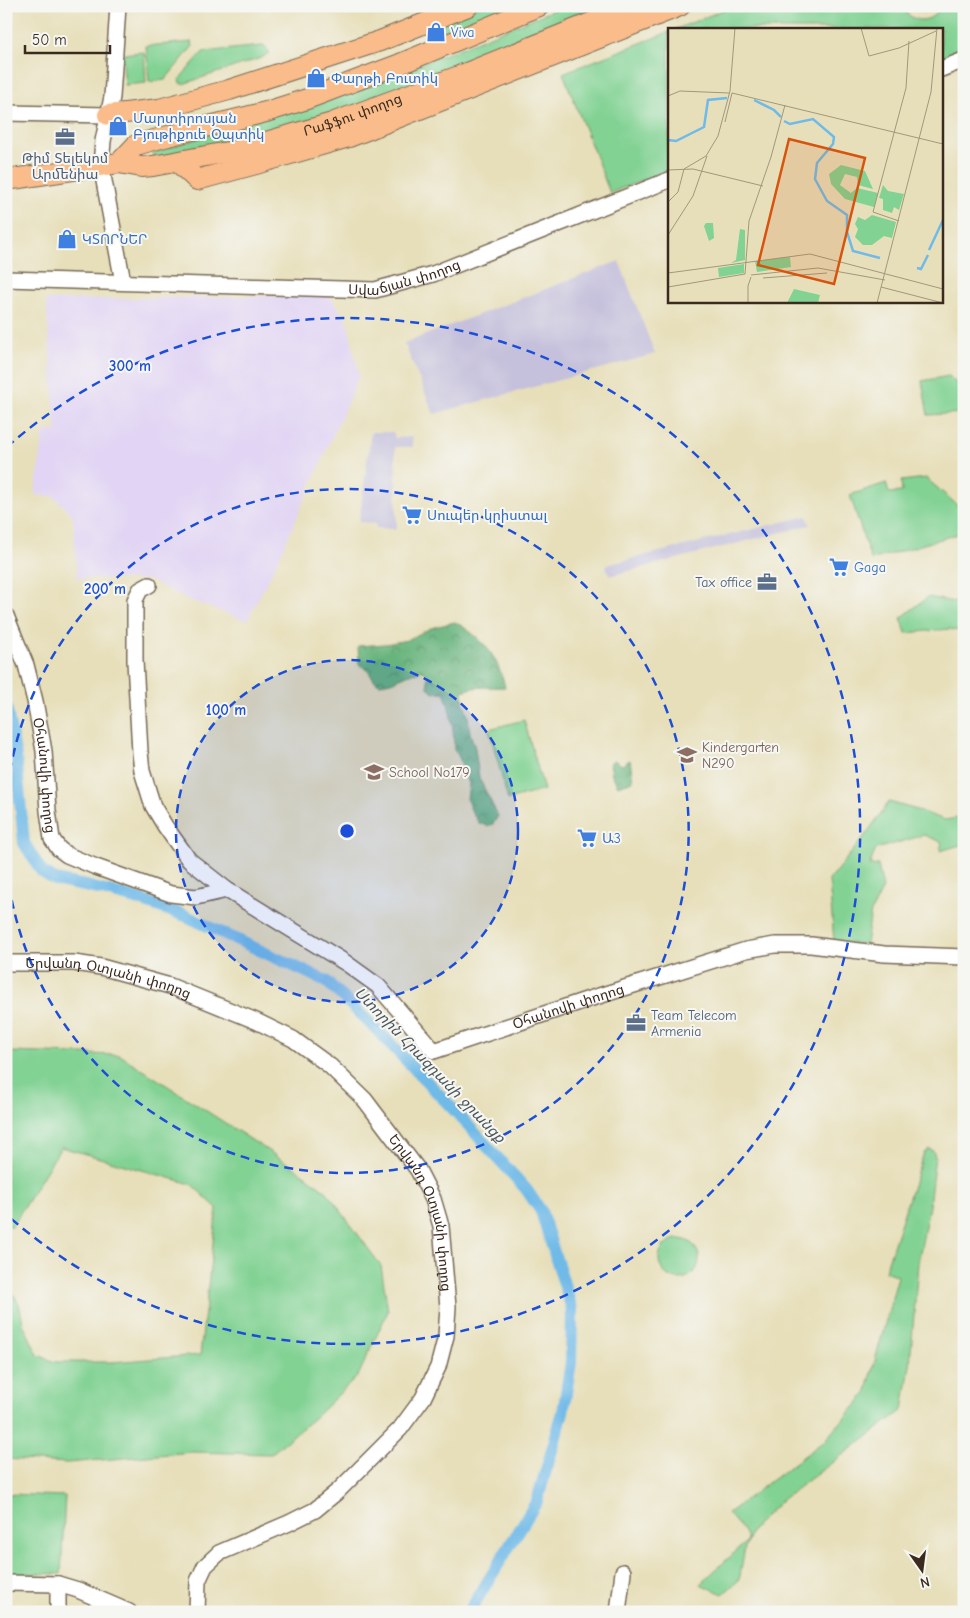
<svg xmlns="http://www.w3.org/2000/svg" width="970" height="1618" viewBox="0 0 970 1618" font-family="'Comic Neue','Noto Sans Armenian',sans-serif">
  <defs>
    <pattern id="forest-crowns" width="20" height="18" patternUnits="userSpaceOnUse" patternTransform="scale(1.25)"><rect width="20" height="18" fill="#68b47d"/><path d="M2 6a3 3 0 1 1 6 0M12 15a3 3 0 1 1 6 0" fill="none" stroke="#579366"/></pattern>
  </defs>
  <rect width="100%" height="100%" fill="#f6f6f2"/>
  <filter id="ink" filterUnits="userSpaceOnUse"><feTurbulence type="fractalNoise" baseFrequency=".02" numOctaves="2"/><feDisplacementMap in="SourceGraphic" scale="10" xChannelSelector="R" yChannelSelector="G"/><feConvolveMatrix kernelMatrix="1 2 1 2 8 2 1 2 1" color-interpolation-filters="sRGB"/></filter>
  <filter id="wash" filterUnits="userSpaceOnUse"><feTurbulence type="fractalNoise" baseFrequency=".0096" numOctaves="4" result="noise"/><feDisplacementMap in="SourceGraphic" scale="20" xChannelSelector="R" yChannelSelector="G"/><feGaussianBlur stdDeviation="1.12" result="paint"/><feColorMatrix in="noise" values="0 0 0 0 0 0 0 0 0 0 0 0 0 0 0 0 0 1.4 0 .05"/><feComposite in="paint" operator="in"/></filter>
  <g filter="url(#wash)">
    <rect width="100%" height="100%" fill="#e7dfba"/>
    <polygon fill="#e1d4f4" points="329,295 347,320 359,376 278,560 247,621 187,599 149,580 77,578 73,516 53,496 35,495 44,431 56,431 46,300"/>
    <g fill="#c5c0db">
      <polygon points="619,261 655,354 434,414 404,343"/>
      <polygon points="371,432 393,432 395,438 412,437 413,447 395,447 397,529 376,528 375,523 359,522"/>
      <polygon points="807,516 810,525 609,576 606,565"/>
    </g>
    <g fill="#81d293" stroke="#5e7e58">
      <polygon points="480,6 500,6 501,9 443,32 440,22"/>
      <polygon points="563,6 614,6 387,96 271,132 153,160 153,153 409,69"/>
      <path d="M733,6H901C912,24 931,25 941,6H964V54L941,63V29H676Z"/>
      <polygon points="669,32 669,170 610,193 563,73"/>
      <polygon points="192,42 193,46 165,80 149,82 146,46"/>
      <polygon points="262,46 266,47 269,53 261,58 183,84 180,83 179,80 181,77 203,52"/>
      <polygon points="144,52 146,83 125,85 122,54"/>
      <polygon points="949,376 964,390 964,413 928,415 922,381"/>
      <polygon points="926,478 964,511 964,532 871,560 850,495 886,483 889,493 902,492 901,481"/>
      <polygon points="928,597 964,604 964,633 950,629 906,633 901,618"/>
      <polygon points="524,720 544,790 508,800 489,729"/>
      <polygon points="889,802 917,810 945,820 964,817 964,844 940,851 942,842 924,835 876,849 869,866 878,865 883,888 871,912 866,944 834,942 829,880 864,837"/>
      <polygon points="6,1052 120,1055 304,1174 327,1192 381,1266 388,1311 358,1376 314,1418 271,1454 192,1452 67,1463 6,1459 6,1281 19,1304 24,1326 38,1355 55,1362 112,1362 200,1355 217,1208 191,1184 61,1147 12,1226 6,1226"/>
      <polygon points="929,1149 933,1151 935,1156 929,1206 918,1263 910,1365 903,1410 783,1499 756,1525 750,1534 745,1547 740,1576 738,1581 723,1594 700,1584 745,1543 747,1539 744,1532 728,1513 824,1441 866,1394 898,1276 885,1271 920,1164 924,1153"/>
      <circle cx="679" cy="1259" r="20"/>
      <polygon points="6,1494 65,1496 61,1574 6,1573"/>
    </g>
    <g fill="url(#forest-crowns)" stroke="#526f4e">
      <path d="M455,622C483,638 497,655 505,687C490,688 477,685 463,691V701L468,716L470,733L475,748L479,778L498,816L493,824L487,826L479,823L472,812L467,800L469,783C460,771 464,760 454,750C454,730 451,711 444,692L433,693L428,687L427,675L423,671L412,673L391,682L380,684L376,682L367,670L359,664L358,646L386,644L407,640L431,628Z"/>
      <polygon points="614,760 622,765 630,760 633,781 618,786 612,775 610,763"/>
    </g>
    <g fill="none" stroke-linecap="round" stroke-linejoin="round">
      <polyline stroke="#6fbae8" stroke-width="12" points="6,706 16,757 24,843 42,872 55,880 90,887 140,900 186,916 326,981 379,1032 455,1111 526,1189 541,1211 572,1309 571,1362 563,1412 537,1501 469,1612"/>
    </g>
  </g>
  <g filter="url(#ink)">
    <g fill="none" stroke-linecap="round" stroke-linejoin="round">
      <defs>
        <g id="minor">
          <polyline points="118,6 112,97 103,141 101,165 123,282"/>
          <polyline points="941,69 964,60"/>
          <polyline points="6,113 108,115"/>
          <path id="s1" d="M6,279L375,290L433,274L669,180"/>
          <path id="s2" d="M149,585L140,590L135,600V661L140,752L142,771L153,806L165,826L189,860L227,890L346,963L378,986L434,1051L586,1000L746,950L775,945H811L884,954L964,957"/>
          <path id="s3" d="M6,616L26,665L35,701L44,751L48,811L52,839L59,849L67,855L96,867L171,894L196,897L227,890"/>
          <path id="s4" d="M6,963H74L101,967L170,986L256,1021L293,1039L330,1066L365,1100L418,1170L433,1199L441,1226L448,1307L446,1336L438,1367L423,1398L400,1429L338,1491L315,1510L289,1523L219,1553L205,1566L198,1581L197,1612"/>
          <polyline points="6,1583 58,1584 78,1590 129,1612"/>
          <polyline points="58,1584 58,1612"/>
          <polyline points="618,1612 623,1572"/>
        </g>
        <g id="major">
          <polyline points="108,115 159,109 229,90 380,41 468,6"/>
          <polyline points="178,162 197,180 256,164 349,137 680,6"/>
          <polyline points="119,163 136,145 168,136 266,112 307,99 400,64 539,6"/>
          <path id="s5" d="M6,180L119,163L142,167L153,166L238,150L332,123L459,76L633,6"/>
        </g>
      </defs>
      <use href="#minor" stroke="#776955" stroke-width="18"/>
      <use href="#major" stroke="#776955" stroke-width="22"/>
      <use href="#minor" stroke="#fff" stroke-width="15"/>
      <use href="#major" stroke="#f9bc8a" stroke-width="20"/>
    </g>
  </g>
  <circle cx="347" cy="831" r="171" fill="#1d4ed8" fill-opacity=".12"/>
  <g fill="none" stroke="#1d4ed8" stroke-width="2.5" stroke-dasharray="9 6">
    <circle cx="347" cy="831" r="171"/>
    <path d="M6 801A342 342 0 1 1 6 861"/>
    <path d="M7 447A513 513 0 1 1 7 1215"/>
  </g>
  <defs>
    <symbol id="shop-bare" viewBox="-9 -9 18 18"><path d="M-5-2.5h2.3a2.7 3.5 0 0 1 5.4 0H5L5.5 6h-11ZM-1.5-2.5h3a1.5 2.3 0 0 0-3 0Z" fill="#3f7fe0" stroke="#f6f6f2" stroke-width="2.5" paint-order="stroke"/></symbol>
    <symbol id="office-bare" viewBox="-9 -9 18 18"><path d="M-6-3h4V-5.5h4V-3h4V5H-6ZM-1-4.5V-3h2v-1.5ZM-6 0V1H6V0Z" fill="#5c6f8a" stroke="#f6f6f2" stroke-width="2.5" paint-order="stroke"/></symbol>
    <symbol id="supermarket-bare" viewBox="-9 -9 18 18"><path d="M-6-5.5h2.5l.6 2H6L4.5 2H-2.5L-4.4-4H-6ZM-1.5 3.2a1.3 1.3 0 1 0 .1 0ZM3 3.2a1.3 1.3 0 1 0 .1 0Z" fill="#3f7fe0" stroke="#f6f6f2" stroke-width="2.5" paint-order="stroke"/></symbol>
    <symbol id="school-bare" viewBox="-9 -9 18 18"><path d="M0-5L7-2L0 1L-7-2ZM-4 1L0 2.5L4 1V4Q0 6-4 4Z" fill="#8d6e63" stroke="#f6f6f2" stroke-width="2.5" paint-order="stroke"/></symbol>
  </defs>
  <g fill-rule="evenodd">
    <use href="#shop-bare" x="422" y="18" width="28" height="28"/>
    <use href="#shop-bare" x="302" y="64" width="28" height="28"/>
    <use href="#shop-bare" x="104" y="112" width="28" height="28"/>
    <use href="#office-bare" x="51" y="123" width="28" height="28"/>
    <use href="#shop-bare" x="53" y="225" width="28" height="28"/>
    <use href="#supermarket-bare" x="398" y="501" width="28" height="28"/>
    <use href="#supermarket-bare" x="825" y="553" width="28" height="28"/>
    <use href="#office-bare" x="753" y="568" width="28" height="28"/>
    <use href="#school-bare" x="673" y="741" width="28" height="28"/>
    <use href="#school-bare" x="360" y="758" width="28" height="28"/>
    <use href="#supermarket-bare" x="573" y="824" width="28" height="28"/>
    <use href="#office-bare" x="622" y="1009" width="28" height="28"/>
  </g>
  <g text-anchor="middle" stroke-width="4" stroke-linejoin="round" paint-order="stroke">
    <g font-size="14" fill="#366cbe" stroke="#f6f6f2" text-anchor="start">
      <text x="451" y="37">Viva</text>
      <text x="331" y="83">Փարթի Բուտիկ</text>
      <text x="133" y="123">Մարտիրոսյան<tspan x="133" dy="16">Բյութիքուե Օպտիկ</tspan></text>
      <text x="82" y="244">ԿՏՈՐՆԵՐ</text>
      <text x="427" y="520">Սուպեր կրիստալ</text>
      <text x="854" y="572">Gaga</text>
      <text x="602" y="843">Ա3</text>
    </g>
    <g font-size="14" fill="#3b2a1e" stroke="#f6f6f2">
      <text dy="5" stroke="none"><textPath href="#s5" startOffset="355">Րաֆֆու փողոց</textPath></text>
      <text dy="5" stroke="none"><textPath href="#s1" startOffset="400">Սվաճյան փողոց</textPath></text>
      <text dy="5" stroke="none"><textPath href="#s3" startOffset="165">Օհանովի փողոց</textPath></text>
      <text dy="5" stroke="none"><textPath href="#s4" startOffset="104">Երվանդ Օտյանի փողոց</textPath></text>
      <text dy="5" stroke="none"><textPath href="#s2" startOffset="749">Օհանովի փողոց</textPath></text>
      <text dy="5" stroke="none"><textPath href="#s4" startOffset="525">Երվանդ Օտյանի փողոց</textPath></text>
    </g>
    <g font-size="14" fill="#4e5e75" stroke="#f6f6f2">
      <text x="65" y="163">Թիմ Տելեկոմ<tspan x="65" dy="16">Արմենիա</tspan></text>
      <text x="752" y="587" text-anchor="end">Tax office</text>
      <text x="651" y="1020" text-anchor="start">Team Telecom<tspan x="651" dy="16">Armenia</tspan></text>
    </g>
    <g font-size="14" fill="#785e54" stroke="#f6f6f2" text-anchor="start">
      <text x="702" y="752">Kindergarten<tspan x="702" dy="16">N290</tspan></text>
      <text x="389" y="777">School No179</text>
    </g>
    <g font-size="15" font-style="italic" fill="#4b555b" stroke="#f6f6f2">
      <text transform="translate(430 1065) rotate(46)" y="5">Ստորին Հրազդանի ջրանցք</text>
    </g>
  </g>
  <g transform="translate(668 28)">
    <rect width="275" height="275" fill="#e7dfba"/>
    <path d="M173,137L197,143L205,161L190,157L189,149L177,146L172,157L183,165L189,160L210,165L206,179L177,171L163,156L161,146ZM215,157L220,163L236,166L231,182L226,179L224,185L215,182V171L211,170ZM204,187L228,194L224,210L216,208L204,217H195L187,209L190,201L187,196L190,189L197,192ZM38,195H45L46,210L41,213L36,198ZM72,201L77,202V232L63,235L68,232ZM122,229L123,239L89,244L87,233ZM76,236V245L51,249L50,240ZM126,261L152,267L150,275H119Z" fill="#81d293"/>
    <path fill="none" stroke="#6fbae8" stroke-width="2.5" d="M86,72L106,82L113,89M116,93L122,96L145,91L166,109L165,116L149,135L147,151L159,173L179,187V204L185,223L212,230M0,112L8,113L36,99L40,72L59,70M261,222L275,192M249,240L253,241L260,227"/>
    <path fill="none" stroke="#a2977c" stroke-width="1" d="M193,0L201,28L231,20L268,3M0,68L12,63L61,65M57,94L64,65L275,116M0,142L25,141L95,158M0,174L10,164L16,141L38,128L50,108L62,63L67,0M231,193L205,184L238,60L241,13M0,207L25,168L39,128M0,245L142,226L275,261M83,247L150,240L217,252M95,250L159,245M0,259L77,246L81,193L103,129L117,77M213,259L275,275M80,275V258L83,249M209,275L263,64L269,0"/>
    <path fill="#d7540e" fill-opacity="0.15" stroke="#d7540e" stroke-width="2.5" d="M121,111L197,130L166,256L90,237Z"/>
    <rect width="275" height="275" fill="none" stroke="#3b2a1e" stroke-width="2.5"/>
  </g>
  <circle cx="347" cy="831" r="8" fill="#1d4ed8" stroke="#f6f6f2" stroke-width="2.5"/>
  <g font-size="15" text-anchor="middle" font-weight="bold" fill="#1d4ed8" stroke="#f6f6f2" stroke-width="4" stroke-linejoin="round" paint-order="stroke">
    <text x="130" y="371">300 m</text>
    <text x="105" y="594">200 m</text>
    <text x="226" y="715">100 m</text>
  </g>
  <rect width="970" height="1618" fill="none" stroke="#f6f6f2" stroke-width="25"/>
  <g transform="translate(922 1570) rotate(166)" stroke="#f6f6f2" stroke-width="4" paint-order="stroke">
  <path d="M0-4L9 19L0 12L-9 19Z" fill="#3b2a1e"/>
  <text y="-8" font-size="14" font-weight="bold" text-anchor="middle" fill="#3b2a1e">N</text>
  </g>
  <path d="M25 45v8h85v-8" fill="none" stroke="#3b2a1e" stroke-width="2.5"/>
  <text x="32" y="45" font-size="15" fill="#3b2a1e" stroke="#f6f6f2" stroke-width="4" paint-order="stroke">50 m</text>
</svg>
